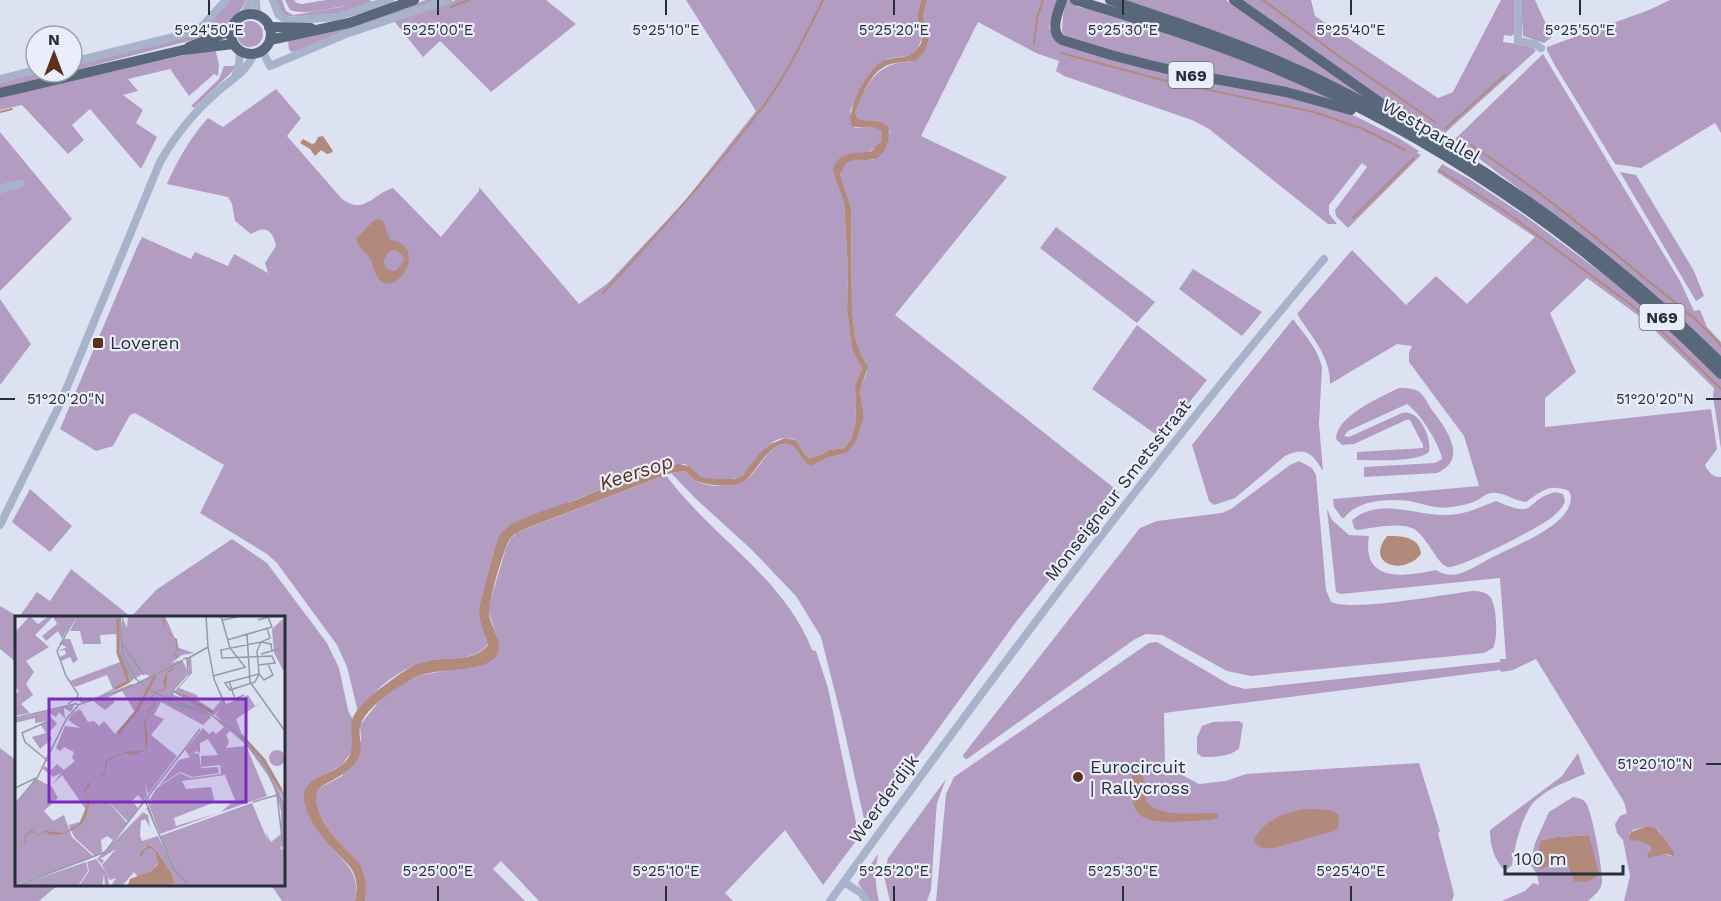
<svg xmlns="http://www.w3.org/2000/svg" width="1721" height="901" viewBox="0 0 1721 901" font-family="'Work Sans',sans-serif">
  <rect width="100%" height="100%" fill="#dde2f3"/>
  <g fill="#b29cc2" fill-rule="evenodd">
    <path d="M229,0H246C241,13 227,27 215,34L211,21Z"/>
    <path d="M275,0H282L286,11L293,15L348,6C329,7 309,16 290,10L285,0H294L297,3L302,4L326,0H370L371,2L379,0L335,14L284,17Z"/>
    <polygon points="426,0 439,0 292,52 289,50 288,39 345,29"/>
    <polygon points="456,0 546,0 576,24 491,92 440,41 423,57 394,21"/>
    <path d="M686,0H921L918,12L923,36L917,50L911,55L887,59L865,81L850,111L855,128C866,128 874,122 882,132C884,154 853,156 837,161L844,201L848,271L847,310L851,340L862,368L855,385L856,422L851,439L844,448L829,450L823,454L809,458L805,454L796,440C768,429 758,466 741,476C735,480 725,480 718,480C712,479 704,479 699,476C693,473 691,467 685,464L669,467L615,483L561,506L497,541L485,637L488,644C473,663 449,656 428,661C401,667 373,690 358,712L347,667L337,645L277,563L267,554L200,513L224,465L135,413L130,415L113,446L96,451L60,429L137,247L142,237L191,259L195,252L228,266L234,254L268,273L265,263L276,246C273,230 265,225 251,234L235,221L232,204L228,197L167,184C178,159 190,138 208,118L223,127L276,89L301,118L287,136L342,199C365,215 371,195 393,188L441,237L479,191V187L579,304L608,283L684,202L756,111Z"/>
    <path d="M927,0H1057L1049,27L1055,40L1269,91L1349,113L1397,137L1419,151L1417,153L1421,155L1348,228L1336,216L1335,210L1367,167L1362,163L1329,205V214L1337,224H1328L1209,129L1192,120L1064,76L1056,71L1059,61L1036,53L978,22L921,136L1007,177L895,315L1119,492L1016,622L866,828L842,720L821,637L796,596L751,549L695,498L671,473L685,471C689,474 691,478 695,480C708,488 733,488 746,480C757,473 770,441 788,444C799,446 800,462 811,466L830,457L846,453L864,417L860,391L867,371L866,363L862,357L855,337L852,309L851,208L840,174C844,157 859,158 873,160L890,132L856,118L855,113C866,85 876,62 910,62L929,37L923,15Z"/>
    <polygon points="1066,0 1079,0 1077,7 1085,8 1211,45 1347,105 1152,63 1065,36 1062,32 1063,14"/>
    <polygon points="1117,0 1226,0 1382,106"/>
    <polygon points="1242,0 1311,0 1315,16 1438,98 1453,92 1501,0 1515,0 1515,34 1511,36 1504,35 1503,42 1532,46 1536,51 1445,133 1441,131 1440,133 1410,117 1337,70"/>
    <polygon points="1521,0 1535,0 1552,37 1544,43 1523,36"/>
    <polygon points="1670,0 1721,0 1721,133 1715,123 1641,168 1615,164 1554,64 1547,50 1547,47 1649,10"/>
    <circle cx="250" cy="34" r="13"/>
    <polygon points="209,25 212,35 72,71 72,63"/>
    <polygon points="215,48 219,65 218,76 214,74 189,96 170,69 128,79 138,91 123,95 143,110 136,123 157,137 141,169 90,109 72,125 84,140 68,154 22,105 0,110 0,97"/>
    <path d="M1543,54L1680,281L1694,311L1700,310L1707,327L1721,342V360C1662,309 1604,257 1544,208C1515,185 1482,162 1455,139Z"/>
    <polygon points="224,66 236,66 230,74 194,108 191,106 219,79"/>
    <polygon points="36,72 68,72 0,88 0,80"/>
    <polygon points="0,132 72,219 0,291 0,193 24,186 22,180 0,185"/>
    <path d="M1442,164L1471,180L1525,216L1621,287L1721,377V449L1713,396L1714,388L1643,319L1587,278L1550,313L1576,372L1545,398V427L1711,409L1717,449L1705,465C1707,471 1714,478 1721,477V901H1624L1630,876L1623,840L1617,833L1615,824L1620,816L1627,813L1624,802L1536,659L1513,670L1501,672L1500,670L1164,713L1165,766L1199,784L1226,781L1246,774L1419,763L1440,831L1438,833L1454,894L1452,901H936L946,794L954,777L1149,643L1157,642L1230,685L1245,689L1500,662V659H1506L1500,578L1341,594L1336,592L1327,509L1332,520L1349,535L1369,536C1361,583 1405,577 1436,570C1443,574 1449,576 1458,574C1469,571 1481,563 1491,558C1511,548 1545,534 1560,519C1568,511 1574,501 1569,491C1549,483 1542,491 1526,502C1515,501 1505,493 1495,493C1488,492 1483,497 1478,500C1469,504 1460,506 1451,507C1437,509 1427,505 1414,502C1392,498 1358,499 1344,518H1342L1334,507L1333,499L1479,486L1464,436L1409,362V352L1412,346L1397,344L1330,384C1331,357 1311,336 1297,314L1352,250L1406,305L1436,276L1467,304L1535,237L1437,172ZM1647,826L1656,828L1659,831L1672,856L1664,854L1647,858L1651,850L1650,846L1639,841L1635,840L1629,834L1633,830Z"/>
    <polygon points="1620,172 1636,175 1694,271 1704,296 1696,301"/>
    <polygon points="1056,227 1155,302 1137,323 1040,248"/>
    <polygon points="1193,269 1262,312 1242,336 1179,289"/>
    <polygon points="0,299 31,344 0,385"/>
    <path d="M1293,319C1304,334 1318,349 1322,367L1319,424L1323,471C1312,453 1306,446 1285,456L1235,498L1214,505L1209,501L1192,445Z"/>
    <polygon points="1137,325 1207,380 1161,438 1092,389"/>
    <path d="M1399,388C1406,388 1412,388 1418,391C1424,395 1428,404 1432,410C1445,427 1470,459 1437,473L1364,477V467L1435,463L1442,459C1440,444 1419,412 1407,404L1348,431L1344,436L1349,437L1402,413C1419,408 1432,438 1429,452C1415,463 1375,460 1357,460V452L1423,448V445L1410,420H1406L1354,444L1342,445L1336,439C1336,416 1381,397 1399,388Z"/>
    <path d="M1299,461L1312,468L1316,475L1326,590L1331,602C1351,612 1446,594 1473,591C1480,591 1487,592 1491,598C1497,608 1498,639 1493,648L1484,653L1251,676L1227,671L1162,635L1146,634L1135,639L967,759L964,758L963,755L1140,528L1157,521L1222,513L1231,509L1290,465Z"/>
    <path d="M666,475C711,537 784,577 812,650L816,651L828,688L859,837L823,885L785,830L725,893L733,901H539L501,861L493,869L525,901H365C374,853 305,832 318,789L342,776L361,740L360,725L381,699L406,681L421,675L480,665L497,637L489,613V605L506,548L511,538L518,532Z"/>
    <polygon points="30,489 72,526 50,552 12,522"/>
    <path d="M1555,492L1563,494L1565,501C1563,508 1557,513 1551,518C1540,527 1459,569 1448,567C1437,565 1427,535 1412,528C1397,522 1373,528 1357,530L1354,528L1352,520C1380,497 1416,516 1447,515C1463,515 1481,507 1496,501C1540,520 1522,501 1555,492Z"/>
    <path d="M232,539L267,563L327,643L339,668L348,710L352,718V751L342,765L316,779L307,808C313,821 319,833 329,844C346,866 360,870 355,901H282L271,885L284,884V618H16V662L0,649V606L19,617L37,592L50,601L71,569L131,617L156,590Z"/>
    <path d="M1239,721L1243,724L1239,749C1227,757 1216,757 1202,757L1197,753V737L1202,726L1213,722Z"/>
    <polygon points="0,748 16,760 16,884 58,885 39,901 0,901"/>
    <path d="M1578,753L1585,774C1568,781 1550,787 1536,800C1523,811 1514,848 1512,865L1505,871C1494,859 1490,846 1490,830L1562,776Z"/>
    <polygon points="946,779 937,803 936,814 931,890 927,901 890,901 884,876 888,858"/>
    <path d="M1573,797C1578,798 1582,798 1586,803C1592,812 1603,870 1602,882C1601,891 1594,895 1588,901H1502L1525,891L1533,883L1539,885L1537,874L1530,864L1535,843L1549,812ZM1589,835L1568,865L1558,862L1559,837Z"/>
    <path d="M878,854C875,871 875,884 879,901H870L858,883Z"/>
  </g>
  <g fill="#b18a7b" fill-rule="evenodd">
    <path d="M921,0H927L923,15L929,37L925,50L917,60C906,63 894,61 884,67C869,75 861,99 855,113L857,118C867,124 878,117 888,127C891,137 886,156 874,159C863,162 859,157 846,163L840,174L851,208L852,309L855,337L862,357L868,366L860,391L864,417L855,443L846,453L830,457L811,466C800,462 799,446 788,444C771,441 756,471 746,480C736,489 706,486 695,480C691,478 689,474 685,471L671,473L530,527C523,530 515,532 510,539C504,547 488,603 489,613C490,626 503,641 498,653C491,671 447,669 430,673C421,674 412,678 405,683C391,691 363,711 360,727C358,738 364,748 358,759C348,775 332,779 318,789C309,819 343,844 360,865C366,877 367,888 365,901H355C357,890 358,880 352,870C348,863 342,859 337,853C324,841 302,813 304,794C307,776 335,774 346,761C358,747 347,730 353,717C360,704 373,693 385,685C398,675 412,664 428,661C449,656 473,663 488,645L481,623L479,612L481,601L497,541L502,532L513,523L542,511L576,500L615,483L677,464L689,466L701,477L715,479H735L743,475L760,453L771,444L785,438L796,440L805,454L809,458L823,454L829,450L844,448L851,439L856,422L855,385L862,368L853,351L851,340L847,310L848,271L844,201L833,171C838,149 855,155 872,151L881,141L882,132C872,122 863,130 852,126C845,111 867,71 881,62C893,55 909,61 918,48C927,37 919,29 918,18C917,12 920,6 921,0Z"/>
    <polygon points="323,136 333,151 331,153 327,154 321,150 315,156 310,149 300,143 303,139 312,144 315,143 318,137"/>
    <path d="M379,219L383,221L390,240C428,245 400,293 382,282C373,276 375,265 369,257C363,249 360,250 356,239L373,221ZM395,250L403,255L404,260L397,270L392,271L386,268L383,261L389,251Z"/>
    <path d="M1387,536C1401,536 1419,536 1421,554C1404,576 1364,565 1387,536Z"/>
    <path d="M1136,760L1142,763L1146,802C1161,818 1194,813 1214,813L1218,814V817L1212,820C1195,820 1151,827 1139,814C1133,808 1132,799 1132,792C1131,783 1132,768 1136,760Z"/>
    <path d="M1307,809L1330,810L1339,815L1338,828L1331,832L1273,848C1265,849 1257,848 1254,840C1262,820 1288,811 1307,809Z"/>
    <polygon points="1647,826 1656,828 1674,852 1674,856 1666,854 1648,858 1647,855 1651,850 1650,846 1639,841 1630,840 1629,836 1631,832"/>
    <polygon points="1589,835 1599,875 1587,882 1574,881 1568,865 1558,862 1541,869 1535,865 1541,841 1559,837"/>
  </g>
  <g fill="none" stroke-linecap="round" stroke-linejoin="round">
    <g stroke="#b18a7b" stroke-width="2">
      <polyline points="1263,0 1340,57 1435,122"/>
      <polyline points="451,7 469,0"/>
      <polyline points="1034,44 1037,18 1043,0"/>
      <polyline points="1061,53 1162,80 1314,112 1363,129 1405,150"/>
      <polyline points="0,112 12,109"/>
      <polyline points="1446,128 1505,75"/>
      <path d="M1471,145C1531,184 1587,230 1642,276C1669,298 1699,319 1721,346"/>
      <polyline points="1439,170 1503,210 1630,304 1653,323 1721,389"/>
      <polyline points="1353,218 1414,158"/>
      <path d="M603,293C659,233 712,173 762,108C786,76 805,36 823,0"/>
    </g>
    <g stroke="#a8b3cb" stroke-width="8">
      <polyline points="256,0 257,15"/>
      <polyline points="273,0 278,14 287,21 336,17 390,0"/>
      <polyline points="1518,0 1518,41 1535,44 1541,48"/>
      <polyline points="244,15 251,0"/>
      <polyline points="262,50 270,66 346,34 448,0"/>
      <polyline points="72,62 198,31 226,0"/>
      <polyline points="235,77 239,64 240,51"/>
      <polyline points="0,79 36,70"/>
      <polyline points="0,189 20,184"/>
      <path d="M0,525L60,404L160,162C175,136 193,113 216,93C232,78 244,75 254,54"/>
      <polyline points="844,882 861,893 867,901"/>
      <path d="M830,901C988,682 1150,465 1324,259"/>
    </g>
    <g stroke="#59677a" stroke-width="10">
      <path d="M1062,0C1058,12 1049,32 1062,40L1111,55L1150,65L1193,75L1286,92L1351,110"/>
      <path d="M1075,0C1135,18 1194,36 1252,59C1424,127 1591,242 1721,374"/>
      <path d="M1110,0C1172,21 1234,41 1294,68C1320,79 1345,93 1371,106C1501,174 1617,260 1721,363"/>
      <polyline points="1234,0 1381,103 1391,114"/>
      <circle cx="251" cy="34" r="20"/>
      <polyline points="269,27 311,28"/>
      <polyline points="270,40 349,23 414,0"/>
      <polyline points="189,47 231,31"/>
      <polyline points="0,93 183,50 233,44"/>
    </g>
  </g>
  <path fill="none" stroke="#292f38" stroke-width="2" d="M209,0V15M438,0V15M666,0V15M894,0V15M1123,0V15M1351,0V15M1580,0V15M0,399H15M1706,399H1721M1706,764H1721M438,886V901M666,886V901M894,886V901M1123,886V901M1351,886V901"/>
  <g fill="#5b301d" stroke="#eaedfa" stroke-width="2">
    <rect x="92" y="337" width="12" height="12" rx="3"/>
    <circle cx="1078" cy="777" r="6"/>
  </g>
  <g text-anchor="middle" stroke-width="4.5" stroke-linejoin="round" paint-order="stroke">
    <g fill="#eaedfa" stroke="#636872" stroke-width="1.5">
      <rect x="1168.5" y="62" width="45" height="26" rx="4.5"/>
      <rect x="1639.5" y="304" width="45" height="26" rx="4.5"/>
    </g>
    <g font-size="16" font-weight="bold" fill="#292f38">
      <text x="1191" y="81">N69</text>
      <text x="1662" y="323">N69</text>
    </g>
    <g font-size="18" fill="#292f38" stroke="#eaedfa">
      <text transform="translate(1431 131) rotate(30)" y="6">Westparallel</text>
      <text transform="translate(1118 490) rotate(-52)" y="6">Monseigneur Smetsstraat</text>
      <text transform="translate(884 799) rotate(-54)" y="6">Weerderdijk</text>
    </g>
    <g font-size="18" fill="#292f38" stroke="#eaedfa" text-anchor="start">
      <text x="110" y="349">Loveren</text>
      <text x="1090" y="773">Eurocircuit<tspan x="1090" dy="21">| Rallycross</tspan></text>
    </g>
    <g font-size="20" font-style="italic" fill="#5b301d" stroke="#eaedfa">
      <text transform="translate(636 472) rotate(-18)" y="7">Keersop</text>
    </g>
  </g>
  <g transform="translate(15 616)">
    <rect width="270" height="270" fill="#dde2f3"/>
    <path d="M15,0L23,8L34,0H61L47,23L43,15L31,25L27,20L42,8L38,1L20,19L34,31L11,45L19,56L11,68L18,79L6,88L15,97L0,100V79L4,75L0,71V16ZM62,0H106L107,24V0L112,12L113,0H150L164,32L179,37L167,39L156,47L167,44L173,55L158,74L154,88L157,78L181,88L159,76L173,60L174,53L172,45L176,41L177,57L164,72L182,79L184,85L198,94L207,83L205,75L211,88L233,79L240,90L247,86L221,103L227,119L247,142L270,178V186L256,158L270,188V228L265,232L270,236V270H155L160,265L157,258L142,235L135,228L127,233L135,229L142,237L143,247L137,254L123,261L119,256L107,270H96L101,262L95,264L87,249L101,233L85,243L89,244L87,248L82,243L134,190L143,218L132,193L128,196L133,199L135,211L130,203L126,205L125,220L127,225L143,220L159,253L145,220L237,187L254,228L250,216L256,226L266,218V195L257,165L231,129L252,180L206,196L220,184L210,159L167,165L171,173L196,171L200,186L159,202L161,210L203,197L145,218L132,184L134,181L135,188L140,187L135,183L142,172L165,157L176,162L206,158L205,149L186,151V140L203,139L193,123L185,127V137L182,135L178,138L184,137L186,152L203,151L204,157L177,161L165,156L144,170L164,144L175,141L170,134L188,112L194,118L198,115L201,118L209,111L199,102L217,114L199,101L207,105L200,99L206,93L199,99L192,95L197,100L188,95L196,101L188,109L146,86L139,99L149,103L136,119L162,140L133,178L130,167L132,179L128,185L123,179L117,185L123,192L113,206L90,182L112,207L98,224L92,220L86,224L87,236L80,240L60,222L55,213L64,209L55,213L54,209L65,206L71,194L47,159L37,169L46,157L38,161L28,153L29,150L36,154L42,148L49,154L60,145L57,142L59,136L49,131L45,135L41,132L50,110L65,112L53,104L58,97L65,93L73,106L79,105L84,110L89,105L100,118L120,96L107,75L94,81L100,86L90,94L78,85L65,88L87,81L116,68L119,69L135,60L128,58L117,64L109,52L114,67L92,78L77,84L65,86V80L68,84L78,83L98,73L92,59L60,71L55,65L105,46L102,18L85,19L86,28H68L65,15H55ZM215,115L229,127L230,130L211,132L214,126L211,119ZM270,1V53L268,54L259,37L257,13ZM48,23H55L63,44L58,47L55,41L46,45L45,41L51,38L50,34L43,35L52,31L44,28ZM59,89L56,96L49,92L50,103L44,96L41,101L32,96L42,108L33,117L37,123L25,133L17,121L31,117L25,108L33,105L20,107V102L0,107V103ZM254 142a8 8 0 1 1 16 0a8 8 0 1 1-16 0ZM22,163L37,171L43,182L29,195L38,205L49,199L57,221L79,241L0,269V189ZM81,243L93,259L94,270H90L89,258L87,270H64L74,255L72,246ZM71,246L73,255L63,270H2Z" fill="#b29cc2" fill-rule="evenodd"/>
    <path d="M147,0L150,5V14L156,18L158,21L162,23L163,35L160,37L163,40V42L156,46L159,54L152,57L151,74L142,75L139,79L137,81L140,82V89L132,96L135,98L134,101L130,103L133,125L131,134L117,139L110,137L92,145L90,158L77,163L75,170L70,174L75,186L70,203L66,209L49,218L37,219L29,216L23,220L17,214L16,217L10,220L12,227L0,232L10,227L9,220L17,213L23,219L30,215L49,217L64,208L74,185L69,174L78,162L89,157L91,144L111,136L131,134L129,103L135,99L131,96L139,88L136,81L142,74L151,73L148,67L152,56L158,52L156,46L162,42L159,37L162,35L160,23L150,14ZM134,228L142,235L157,258L160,266L155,270L113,269L115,263L136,255L143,248L141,237L136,232L130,233L127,241L124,238Z" fill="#b18a7b"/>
    <path fill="none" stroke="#b18a7b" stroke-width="3" d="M100,73L114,65L103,37V3M168,79L198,97M103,117L121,96L140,60M226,119L249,144L266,174"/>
    <path fill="none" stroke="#959aa8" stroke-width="1.5" d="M61,0L42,35L51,60L63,78L62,85M105,0L108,38L121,63L140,77L196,99L223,118L249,149L270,193M206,0L215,32L230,51M208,4L226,0M252,12L255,22L246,26L242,35L244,58L249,64L258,59L253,48M232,18L235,66L270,115M212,24L257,11L253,1L243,4M109,30L129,59M193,31L199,63L210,89M105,38L117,65M246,38L270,31M168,43L172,42L173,57L159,73L154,87L181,94M172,43L193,31L191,0M243,49L260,47L257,40L207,42L206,34L246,26L256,28L257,36M244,58L240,66L215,74L210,67ZM198,60L231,51M214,65L220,83L229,79M158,75L188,93M60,87L63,89L119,69L168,45M53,88L61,82L69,86M0,102L60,88M33,145L10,126L7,117L36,104M0,172L21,162M130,184L158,252L174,270M238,186L262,179L270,248M0,188L22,162L52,102L63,90M268,191L270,231M1,270L90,236L185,113"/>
    <path fill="#7b2cbf" fill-opacity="0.15" stroke="#7b2cbf" stroke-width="3" d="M34,83H231V186H34Z"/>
    <rect width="270" height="270" fill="none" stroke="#292f38" stroke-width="3"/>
  </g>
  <g font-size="15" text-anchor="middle" fill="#292f38" stroke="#eaedfa" stroke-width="4.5" stroke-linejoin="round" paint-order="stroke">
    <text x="209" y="35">5°24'50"E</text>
    <text x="438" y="35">5°25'00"E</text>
    <text x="666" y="35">5°25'10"E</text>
    <text x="894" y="35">5°25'20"E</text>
    <text x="1123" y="35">5°25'30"E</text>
    <text x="1351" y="35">5°25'40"E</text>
    <text x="1580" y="35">5°25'50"E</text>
    <text x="66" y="404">51°20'20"N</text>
    <text x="1655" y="404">51°20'20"N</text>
    <text x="1655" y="769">51°20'10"N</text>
    <text x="438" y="876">5°25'00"E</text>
    <text x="666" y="876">5°25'10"E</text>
    <text x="894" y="876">5°25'20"E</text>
    <text x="1123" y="876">5°25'30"E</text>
    <text x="1351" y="876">5°25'40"E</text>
  </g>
  <g transform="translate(54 54)"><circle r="28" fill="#eaedfa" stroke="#9da1ac" stroke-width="1.5"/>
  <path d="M0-4.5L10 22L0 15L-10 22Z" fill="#5b301d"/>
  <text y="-9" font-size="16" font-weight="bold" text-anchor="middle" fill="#292f38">N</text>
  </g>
  <path d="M1505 865v9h118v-9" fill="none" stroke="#292f38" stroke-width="3"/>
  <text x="1514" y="865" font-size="18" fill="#292f38" stroke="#eaedfa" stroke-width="4.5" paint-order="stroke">100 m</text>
</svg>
